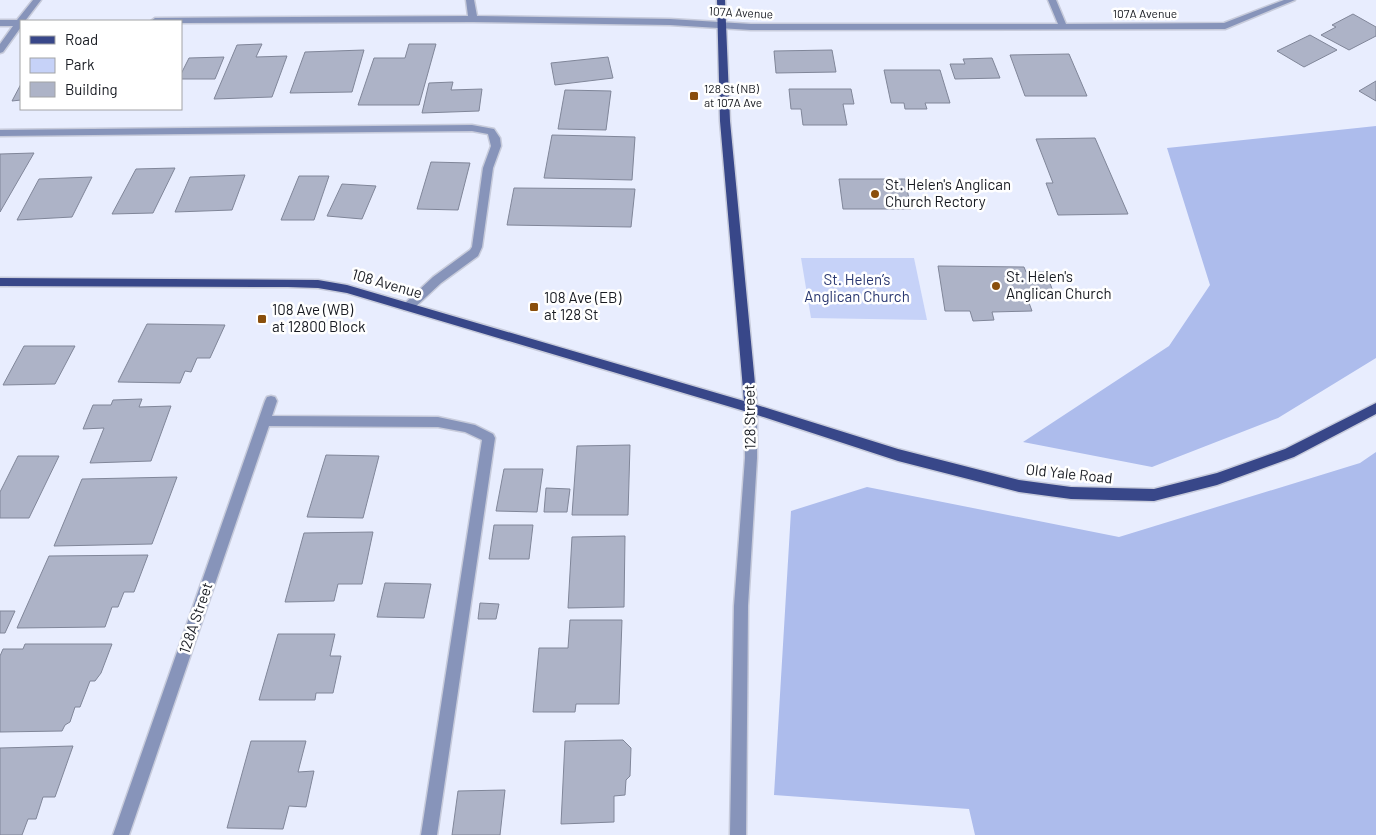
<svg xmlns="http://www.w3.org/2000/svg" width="1376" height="835" viewBox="0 0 1376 835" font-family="Barlow,sans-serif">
  <rect width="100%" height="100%" fill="#e8edfe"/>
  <polygon fill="#c6d2f8" points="801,258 914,258 927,320 811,318"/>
  <g fill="#adbcec">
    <polygon points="1376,126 1376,358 1278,418 1152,467 1023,442 1169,346 1210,285 1167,148"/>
    <polygon points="1376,452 1376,835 975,835 969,809 774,795 791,511 867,487 1119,537 1360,463"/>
  </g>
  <g fill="#adb3c7" stroke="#808699">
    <polygon points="1353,14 1376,27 1376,36 1349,50 1321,35 1336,27 1332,25"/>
    <polygon points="1310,35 1337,50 1304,67 1277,51"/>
    <polygon points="262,44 256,57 287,56 272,97 214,99 237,45"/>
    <polygon points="409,44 436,44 419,105 358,105 374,58 405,58"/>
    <polygon points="364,50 352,92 290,93 305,52"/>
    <polygon points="832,50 836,72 776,73 774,51"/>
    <polygon points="1069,54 1087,96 1025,96 1010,55"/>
    <polygon points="224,57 215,79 181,79 181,74 189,58"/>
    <polygon points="608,57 613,78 555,85 551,63"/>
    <polygon points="992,58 1000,78 955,79 950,64 965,64 963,59"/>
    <polygon points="884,70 940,70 950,103 925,103 927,109 905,109 904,103 891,103"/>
    <polygon points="1376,81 1376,101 1359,91"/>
    <polygon points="453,82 451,90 482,89 479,111 422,113 429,83"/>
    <polygon points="21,84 21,100 12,101"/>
    <polygon points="789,89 851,89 854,104 843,104 847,125 803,125 801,109 791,109"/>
    <polygon points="565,90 611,91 606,130 558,129"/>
    <polygon points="552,135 635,137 632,180 544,178"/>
    <polygon points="1095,138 1128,214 1058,215 1046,183 1053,183 1036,139"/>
    <polygon points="34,153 0,212 0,154"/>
    <polygon points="431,162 470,163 458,210 417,209"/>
    <polygon points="175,168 153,213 112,214 136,169"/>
    <polygon points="245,175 232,210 175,212 190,177"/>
    <polygon points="299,176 329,176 314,220 281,220"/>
    <polygon points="92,177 72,217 17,220 39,179"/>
    <polygon points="839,179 905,179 911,209 843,209"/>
    <polygon points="342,184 376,186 362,219 327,216"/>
    <polygon points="514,188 635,189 631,227 507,225"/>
    <polygon points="938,266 1024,267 1026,272 1046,272 1056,300 1028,300 1032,311 992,312 994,320 973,321 970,311 945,311"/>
    <polygon points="147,324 225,325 210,358 197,358 191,372 185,371 180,383 118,382"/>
    <polygon points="24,346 75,346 55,384 3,385"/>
    <polygon points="142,399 139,407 171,406 151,461 90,463 104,428 83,429 93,405 111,405 113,400"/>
    <polygon points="630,445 628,515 572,515 577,446"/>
    <polygon points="326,455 379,456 363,518 307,517"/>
    <polygon points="18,456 59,456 29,518 0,518 0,492"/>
    <polygon points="504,469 543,469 537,512 496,511"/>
    <polygon points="177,477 152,544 54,546 82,479"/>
    <polygon points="546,488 570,489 567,512 544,512"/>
    <polygon points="494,525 533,525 529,559 489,559"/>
    <polygon points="373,532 362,584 338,584 334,601 285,602 304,533"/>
    <polygon points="625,536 624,607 568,608 572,537"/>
    <polygon points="148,555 134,592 124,592 118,607 112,607 105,627 17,628 49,556"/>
    <polygon points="385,583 431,584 424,618 377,617"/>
    <polygon points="480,603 499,604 496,619 478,619"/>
    <polygon points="0,611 15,611 5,633 0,633"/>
    <polygon points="570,620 622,620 619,704 576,704 575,712 533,712 539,648 568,648"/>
    <polygon points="278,634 335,634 330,656 341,656 333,693 316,693 315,700 259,700"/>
    <polygon points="25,644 112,644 101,673 95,681 90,681 80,707 75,707 70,722 65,725 62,731 0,732 0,656 3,649 23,649"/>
    <polygon points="623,740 631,748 630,776 626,780 625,795 614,796 614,822 561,824 565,741"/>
    <polygon points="251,741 306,741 298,772 314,771 306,807 289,806 283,829 227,828"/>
    <polygon points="73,746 55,797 43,797 36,819 28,819 22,835 0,835 0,748"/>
    <polygon points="505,790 500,835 452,835 458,791"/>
  </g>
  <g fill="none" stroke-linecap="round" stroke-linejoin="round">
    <defs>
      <g id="minor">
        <polygon points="33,0 41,0 25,21 21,21 21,27 3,52 0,53 0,44 13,26 0,26 0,20 17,20"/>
        <polygon points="466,0 474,0 477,16 670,19 751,24 1058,24 1048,0 1056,0 1066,24 1224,23 1284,0 1295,0 1225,29 751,30 670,25 473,22 181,23 181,21 151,21 155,18 468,16"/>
        <polygon points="472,125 494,129 500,138 501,146 493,168 482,247 478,256 441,283 412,310 404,310 402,307 404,304 433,277 470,250 472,247 483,168 491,146 488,134 472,131 0,136 0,130"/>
        <polygon points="271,396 275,397 277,401 272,416 438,417 475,425 493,434 495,438 437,835 421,835 482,440 465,432 438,427 269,426 129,835 113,835 265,401 267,397"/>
        <polygon points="751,403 755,404 757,408 757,458 748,606 746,835 730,835 734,606 745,458 745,408 747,404"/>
      </g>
      <polygon id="major" points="717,0 725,0 730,121 757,405 898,449 1019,480 1071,487 1154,489 1217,473 1285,449 1376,403 1376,414 1294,457 1217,485 1154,501 1071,499 1019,492 898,461 751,413 347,293 318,288 288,287 0,286 0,278 318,280 347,285 744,401 720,121"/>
    </defs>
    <use href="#minor" stroke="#c7cbdb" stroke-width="3"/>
    <use href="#major" stroke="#c7cbdb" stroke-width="3"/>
    <use href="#minor" fill="#8794ba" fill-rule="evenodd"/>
    <use href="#major" fill="#384789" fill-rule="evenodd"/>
  </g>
  <g fill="#8a4f0c" stroke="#fff" stroke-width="2">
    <rect x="689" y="91" width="10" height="10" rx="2.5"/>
    <circle cx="875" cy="194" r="5"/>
    <circle cx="996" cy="286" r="5"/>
    <rect x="529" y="302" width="10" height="10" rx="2.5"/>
    <rect x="257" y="314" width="10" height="10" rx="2.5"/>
  </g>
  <g text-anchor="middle" stroke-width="5" stroke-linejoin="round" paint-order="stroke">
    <g font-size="12" fill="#171a21" stroke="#fff">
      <text transform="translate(741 13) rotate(3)" y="4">107A Avenue</text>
      <text x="1145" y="18">107A Avenue</text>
    </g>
    <g font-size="12" fill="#171a21" stroke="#fff" text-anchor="start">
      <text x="704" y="93">128 St (NB)<tspan x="704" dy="14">at 107A Ave</tspan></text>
    </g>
    <g font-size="15" fill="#171a21" stroke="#fff" text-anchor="start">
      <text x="885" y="190">St. Helen's Anglican<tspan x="885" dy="17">Church Rectory</tspan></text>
      <text x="1006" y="282">St. Helen's<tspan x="1006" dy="17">Anglican Church</tspan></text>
      <text x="544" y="303">108 Ave (EB)<tspan x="544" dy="17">at 128 St</tspan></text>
      <text x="272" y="315">108 Ave (WB)<tspan x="272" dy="17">at 12800 Block</tspan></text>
    </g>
    <g font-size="15" fill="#2a3871" stroke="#fff">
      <text x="857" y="285">St. Helen’s<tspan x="857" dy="17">Anglican Church</tspan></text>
    </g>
    <g font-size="15" fill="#171a21" stroke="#fff">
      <text transform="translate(387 284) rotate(16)" y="5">108 Avenue</text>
      <text transform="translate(750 417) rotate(-91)" y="5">128 Street</text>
      <text transform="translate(1069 474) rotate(6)" y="5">Old Yale Road</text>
      <text transform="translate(196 618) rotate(-71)" y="5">128A Street</text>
    </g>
  </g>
  <rect x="20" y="20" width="162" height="90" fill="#ffffff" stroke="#a2a3a6"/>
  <rect x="30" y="36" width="25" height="8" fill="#384789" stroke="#a2a3a6"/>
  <text x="65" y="45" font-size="15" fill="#171a21">Road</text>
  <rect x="30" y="58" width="25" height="15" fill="#c6d2f8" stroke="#a2a3a6"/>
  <text x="65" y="70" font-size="15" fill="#171a21">Park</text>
  <rect x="30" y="82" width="25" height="15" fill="#adb3c7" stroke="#a2a3a6"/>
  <text x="65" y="95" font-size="15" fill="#171a21">Building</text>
</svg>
